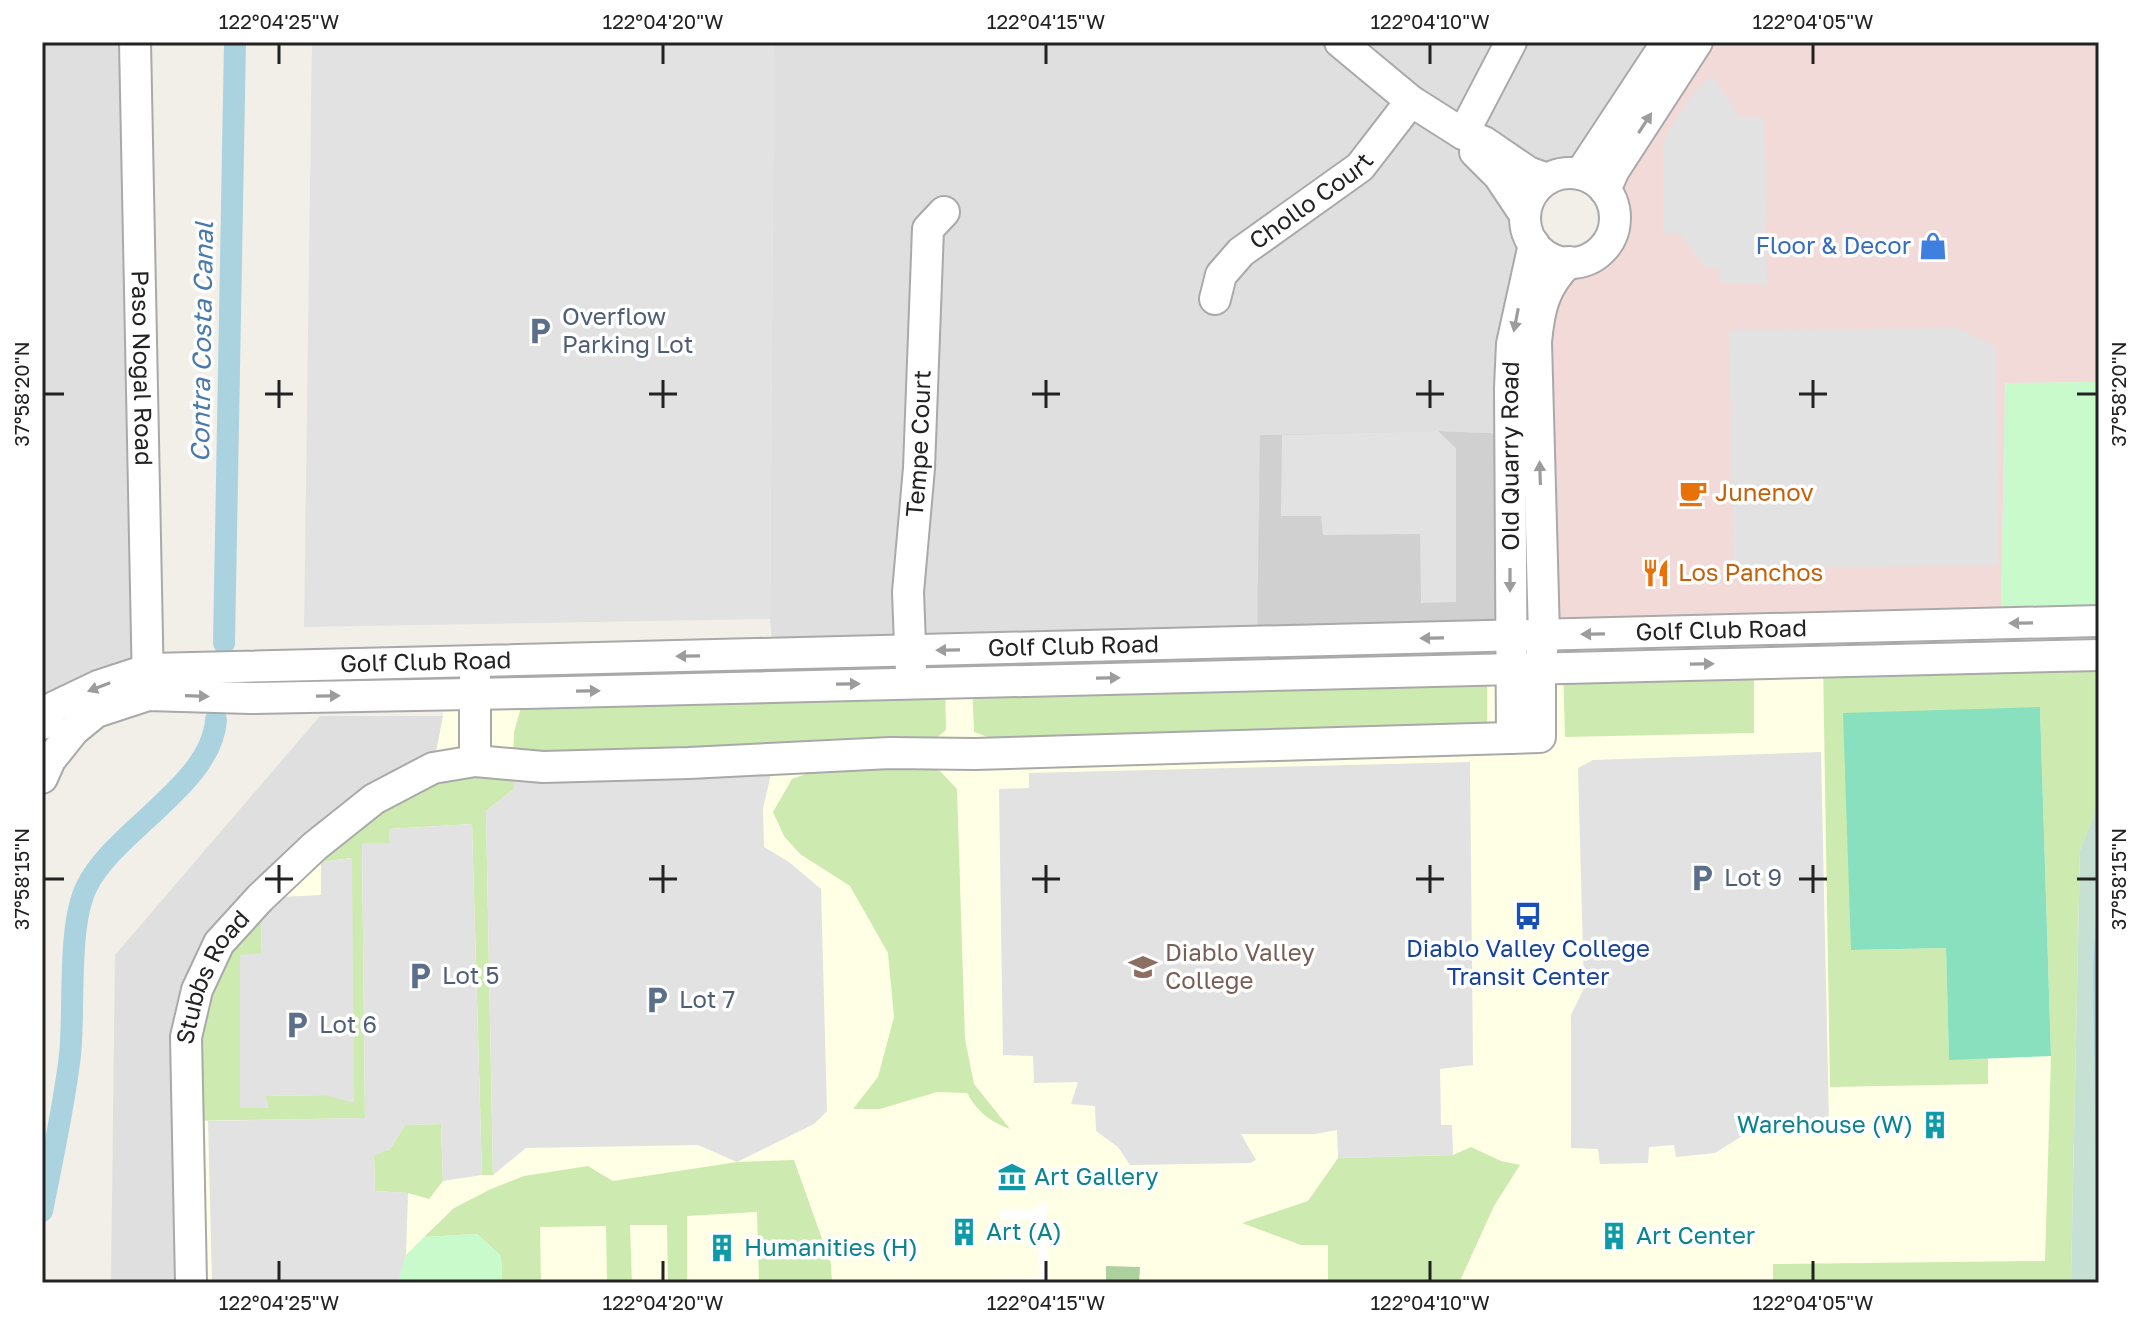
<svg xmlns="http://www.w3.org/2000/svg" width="2141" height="1325" viewBox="0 0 2141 1325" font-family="'Golos Text',sans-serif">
  <rect width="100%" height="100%" fill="#f2efe9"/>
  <g fill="#e0dfdf">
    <polygon points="42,42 135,42 150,669 42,724"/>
    <polygon points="774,42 1670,42 1570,173 1557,175 1536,189 1528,201 1511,434 1438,431 1261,435 1257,642 773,654 770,619"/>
    <polygon points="320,716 443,716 433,768 191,1283 111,1283 115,955"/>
  </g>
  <polygon fill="#f2dad9" points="1697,42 2099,42 2099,382 2005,383 2001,623 1544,635 1538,319 1583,260 1595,255 1608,242 1614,226 1612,201"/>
  <polygon fill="#ffffe5" points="2099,655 2099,803 2080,850 2071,1283 190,1283 186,1037 219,943 433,768 443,716 443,694"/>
  <polygon fill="#d0d0d0" points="1438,431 1511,434 1510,635 1257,642 1260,435"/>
  <g fill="#cdebb0">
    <polygon points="2099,655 2099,803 2080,850 2071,1283 1773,1283 1773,1264 2045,1261 2051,1056 2040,707 1851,950 1946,948 1949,1059 1988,1058 1988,1084 1830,1087 1823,661"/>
    <polygon points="1754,663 1754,733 1565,737 1563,667"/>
    <polygon points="1487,669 1487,738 1029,752 974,732 972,681"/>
    <polygon points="945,682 946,730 918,753 514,789 486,811 493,1175 482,1175 472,824 389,829 389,843 362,843 365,1118 188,1121 197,990 260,898 262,954 240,956 240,1108 268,1108 265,1096 325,1095 352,858 321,862 315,846 433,768 513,765 514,732 525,693"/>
    <path d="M930,768L940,771L957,789L965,1039L974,1084L1010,1129C990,1122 977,1111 967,1093L937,1092L880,1109H853L878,1077L894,1017L888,953L850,886L800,854L784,836L773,812L792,779L817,770Z"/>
    <polygon points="441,1124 443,1181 429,1199 408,1193 375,1191 374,1155 390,1149 405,1125"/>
    <polygon points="1471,1147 1501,1161 1520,1165 1494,1206 1459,1283 1328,1283 1328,1245 1301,1245 1242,1223 1308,1201 1338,1158 1453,1155"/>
    <polygon points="794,1160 831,1264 832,1283 759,1283 757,1212 687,1216 687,1283 668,1283 667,1225 630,1225 632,1283 607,1283 606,1226 540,1227 541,1283 502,1283 501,1256 477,1234 424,1237 454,1208 491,1189 524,1176 588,1166 613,1181 737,1162"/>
  </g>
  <polygon fill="#add19e" points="1106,1266 1140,1267 1139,1283 1106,1283"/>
  <polygon fill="#c6e0d4" points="2099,803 2099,1283 2071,1283 2080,850"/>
  <g fill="#c8facc">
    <polygon points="2099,382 2099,621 2001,623 2005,383"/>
    <polygon points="477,1234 501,1256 502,1283 394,1283 406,1255 424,1237"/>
  </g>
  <polygon fill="#88e0be" points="2040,707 2051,1056 1949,1060 1946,948 1851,950 1843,713"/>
  <g fill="#e2e2e2">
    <polygon points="312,42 774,42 770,619 304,627"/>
    <polygon points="1712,76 1740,118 1764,118 1767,285 1720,282 1720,267 1706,267 1679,233 1663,233 1663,141 1687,102 1697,89"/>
    <polygon points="1958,328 1996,347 1998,565 1734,569 1729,330"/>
    <polygon points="1438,431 1456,448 1456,602 1421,603 1420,534 1323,535 1321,516 1281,516 1282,435"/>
    <polygon points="1821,752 1829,1121 1760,1125 1715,1153 1676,1157 1674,1145 1649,1147 1648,1163 1600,1164 1598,1149 1571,1148 1571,1015 1584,988 1578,768 1593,760"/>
    <polygon points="774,760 763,809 764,847 789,862 821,889 827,1111 814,1124 737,1162 698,1145 526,1148 493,1175 486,811 514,789 513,765"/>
    <polygon points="1470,762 1473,1065 1440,1069 1441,1125 1452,1125 1453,1155 1338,1158 1337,1130 1315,1134 1241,1134 1256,1160 1250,1163 1130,1165 1118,1147 1096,1131 1095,1106 1071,1104 1078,1082 1034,1083 1033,1056 1003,1055 999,789 1029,788 1029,773"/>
    <polygon points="472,824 482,1175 443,1181 441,1124 405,1125 390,1149 374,1156 375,1191 408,1193 406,1255 397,1283 212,1283 208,1121 365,1118 362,843 389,843 389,829"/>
    <polygon points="352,858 354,1103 325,1095 266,1096 269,1108 240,1108 240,955 262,953 260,898 321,895 321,862"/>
  </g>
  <polygon fill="#fff" points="1037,1203 1047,1203 1049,1283 1001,1283 1001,1279 1039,1278 1038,1220 1000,1220 1000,1210 1036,1210"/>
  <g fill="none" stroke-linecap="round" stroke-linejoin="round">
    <polyline stroke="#aad3df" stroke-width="6" points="2099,918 2096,971 2099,1172"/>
    <g stroke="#aad3df" stroke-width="22">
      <polyline points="224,643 235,42"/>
      <path d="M42,1211C52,1160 64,1107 70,1055C75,1008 67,925 87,886C114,831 212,784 216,720"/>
    </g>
    <defs>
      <g id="minor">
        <path id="s1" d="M135,42L148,688"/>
        <polyline points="1340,42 1411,101 1463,134 1484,142 1528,172 1547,179"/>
        <polyline points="1463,134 1511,42"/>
        <polyline points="1475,152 1499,176 1525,215"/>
        <circle cx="1570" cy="218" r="45"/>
        <polyline points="1580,174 1667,42"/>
        <polyline points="1605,190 1614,170 1697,42"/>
        <path id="s2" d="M1215,299L1221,275L1241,252L1360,167L1411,101"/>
        <path id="s3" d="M911,671L908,592L919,468L928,229L944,212"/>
        <polyline points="475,675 475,761"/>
        <path id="s4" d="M42,724L54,707L98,686L150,669L2099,621"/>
        <path id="s5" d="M1512,738L1510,388L1512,344L1534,244"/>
        <polyline points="42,778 50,760 74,730 96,712 148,695 250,698 525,693 2099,655"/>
        <path id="s6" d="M191,1283L186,1037L197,990L219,943L260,898L315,846L374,799L433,768L475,761L543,767L689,763L890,753L975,754L1540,737V668L1544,635L1536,342C1539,309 1544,286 1569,262"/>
      </g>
    </defs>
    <use href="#minor" stroke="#a9a9a9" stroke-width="34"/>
    <use href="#minor" stroke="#fff" stroke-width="30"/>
  </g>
  <defs><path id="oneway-solid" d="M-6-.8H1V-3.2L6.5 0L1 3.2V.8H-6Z" transform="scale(2)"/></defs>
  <g fill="#9c9c9c">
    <use href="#oneway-solid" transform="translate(1645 123) rotate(-57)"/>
    <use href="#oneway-solid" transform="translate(1516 320) rotate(101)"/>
    <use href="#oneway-solid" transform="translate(1540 473) rotate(-92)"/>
    <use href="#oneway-solid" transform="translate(1510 580) rotate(90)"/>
    <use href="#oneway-solid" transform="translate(2021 623) rotate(179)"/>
    <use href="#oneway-solid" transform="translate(1593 634) rotate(179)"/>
    <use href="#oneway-solid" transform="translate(1432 638) rotate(179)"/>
    <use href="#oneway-solid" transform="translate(948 650) rotate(179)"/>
    <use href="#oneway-solid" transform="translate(688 656) rotate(179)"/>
    <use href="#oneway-solid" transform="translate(1702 664) rotate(-1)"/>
    <use href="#oneway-solid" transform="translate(1108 678) rotate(-1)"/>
    <use href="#oneway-solid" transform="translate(848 684) rotate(-1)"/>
    <use href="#oneway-solid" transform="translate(99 687) rotate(159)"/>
    <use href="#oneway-solid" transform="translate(588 691) rotate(-1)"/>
    <use href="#oneway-solid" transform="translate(197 696) rotate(2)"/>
    <use href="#oneway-solid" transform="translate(328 696) rotate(-1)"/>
  </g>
  <path fill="none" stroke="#222" stroke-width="3" d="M279,44V64M663,44V64M1046,44V64M1430,44V64M1813,44V64M279,380V408M663,380V408M1046,380V408M1430,380V408M1813,380V408M44,394H64M265,394H293M649,394H677M1032,394H1060M1416,394H1444M1799,394H1827M2077,394H2097M279,865V893M663,865V893M1046,865V893M1430,865V893M1813,865V893M44,879H64M265,879H293M649,879H677M1032,879H1060M1416,879H1444M1799,879H1827M2077,879H2097M279,1261V1281M663,1261V1281M1046,1261V1281M1430,1261V1281M1813,1261V1281"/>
  <defs>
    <symbol id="shop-bare" viewBox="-9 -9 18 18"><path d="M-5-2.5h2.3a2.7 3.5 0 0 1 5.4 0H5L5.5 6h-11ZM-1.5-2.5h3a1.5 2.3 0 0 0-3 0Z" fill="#3f7fe0" stroke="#fff" stroke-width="2.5" paint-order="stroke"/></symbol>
    <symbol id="parking-bare" viewBox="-9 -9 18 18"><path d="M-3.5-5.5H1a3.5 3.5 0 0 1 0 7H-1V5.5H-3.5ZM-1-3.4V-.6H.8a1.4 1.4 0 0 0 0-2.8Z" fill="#5c6f8a" stroke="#fff" stroke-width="2.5" paint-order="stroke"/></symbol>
    <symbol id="cafe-bare" viewBox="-9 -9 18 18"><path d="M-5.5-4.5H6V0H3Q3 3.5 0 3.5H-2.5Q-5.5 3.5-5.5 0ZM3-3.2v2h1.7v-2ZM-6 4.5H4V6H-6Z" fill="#e8710a" stroke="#fff" stroke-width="2.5" paint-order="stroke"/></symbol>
    <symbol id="restaurant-bare" viewBox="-9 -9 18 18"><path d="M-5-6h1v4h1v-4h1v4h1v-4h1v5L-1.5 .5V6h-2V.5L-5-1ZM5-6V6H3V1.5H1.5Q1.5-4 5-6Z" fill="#e8710a" stroke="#fff" stroke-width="2.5" paint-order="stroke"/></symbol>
    <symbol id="bus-bare" viewBox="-9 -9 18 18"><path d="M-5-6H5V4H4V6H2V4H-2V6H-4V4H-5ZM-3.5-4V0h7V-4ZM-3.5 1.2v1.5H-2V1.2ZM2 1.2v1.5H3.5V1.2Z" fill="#1a4fb4" stroke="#fff" stroke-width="2.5" paint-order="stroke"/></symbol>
    <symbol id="university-bare" viewBox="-9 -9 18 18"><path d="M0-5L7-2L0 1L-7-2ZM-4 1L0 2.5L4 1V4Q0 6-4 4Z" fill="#8d6e63" stroke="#fff" stroke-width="2.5" paint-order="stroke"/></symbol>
    <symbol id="building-bare" viewBox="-9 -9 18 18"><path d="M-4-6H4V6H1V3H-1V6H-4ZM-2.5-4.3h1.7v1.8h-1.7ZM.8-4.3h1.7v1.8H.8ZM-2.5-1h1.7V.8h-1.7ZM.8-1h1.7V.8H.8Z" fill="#0f9aa8" stroke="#fff" stroke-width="2.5" paint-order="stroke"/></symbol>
    <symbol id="museum-bare" viewBox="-9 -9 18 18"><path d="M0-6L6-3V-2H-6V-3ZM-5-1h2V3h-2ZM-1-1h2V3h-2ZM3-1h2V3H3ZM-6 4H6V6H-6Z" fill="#0f9aa8" stroke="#fff" stroke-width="2.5" paint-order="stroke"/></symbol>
  </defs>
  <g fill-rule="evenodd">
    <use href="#shop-bare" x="1913" y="226" width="40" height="40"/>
    <use href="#parking-bare" x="520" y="311" width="40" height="40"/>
    <use href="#cafe-bare" x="1673" y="473" width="40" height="40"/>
    <use href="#restaurant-bare" x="1636" y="553" width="40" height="40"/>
    <use href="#parking-bare" x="1682" y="858" width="40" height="40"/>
    <use href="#bus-bare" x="1508" y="896" width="40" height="40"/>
    <use href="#university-bare" x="1123" y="947" width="40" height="40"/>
    <use href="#parking-bare" x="400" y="956" width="40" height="40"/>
    <use href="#parking-bare" x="637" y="980" width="40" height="40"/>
    <use href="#parking-bare" x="277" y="1005" width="40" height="40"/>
    <use href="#building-bare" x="1915" y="1105" width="40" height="40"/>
    <use href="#museum-bare" x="992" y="1157" width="40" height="40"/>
    <use href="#building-bare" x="944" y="1212" width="40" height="40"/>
    <use href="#building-bare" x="1594" y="1216" width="40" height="40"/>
    <use href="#building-bare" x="702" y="1228" width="40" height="40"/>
  </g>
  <g text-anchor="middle" stroke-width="7" stroke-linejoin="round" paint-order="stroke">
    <g font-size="24" fill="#222" stroke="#fff">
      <text dy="8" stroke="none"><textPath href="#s2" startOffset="142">Chollo Court</textPath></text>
      <text dy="8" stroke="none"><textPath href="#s1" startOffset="326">Paso Nogal Road</textPath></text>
      <text dy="8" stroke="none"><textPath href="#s3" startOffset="228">Tempe Court</textPath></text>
      <text dy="8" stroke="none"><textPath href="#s5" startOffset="282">Old Quarry Road</textPath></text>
      <text dy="8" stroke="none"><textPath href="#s4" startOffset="1696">Golf Club Road</textPath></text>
      <text dy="8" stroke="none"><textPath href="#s4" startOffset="1048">Golf Club Road</textPath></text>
      <text dy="8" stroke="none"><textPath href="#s4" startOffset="400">Golf Club Road</textPath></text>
      <text dy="8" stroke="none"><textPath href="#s6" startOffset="312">Stubbs Road</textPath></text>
    </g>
    <g font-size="24" fill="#366cbe" stroke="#fff" text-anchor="end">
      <text x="1911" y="254">Floor &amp; Decor</text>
    </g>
    <g font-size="24" fill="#4e5e75" stroke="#fff" text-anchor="start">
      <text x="562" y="325">Overflow<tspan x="562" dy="28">Parking Lot</tspan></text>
      <text x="1724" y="886">Lot 9</text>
      <text x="442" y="984">Lot 5</text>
      <text x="679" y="1008">Lot 7</text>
      <text x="319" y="1033">Lot 6</text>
    </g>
    <g font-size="24" fill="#c56008" stroke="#fff" text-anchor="start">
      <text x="1715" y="501">Junenov</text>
      <text x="1678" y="581">Los Panchos</text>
    </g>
    <g font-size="24" fill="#164399" stroke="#fff">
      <text x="1528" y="957">Diablo Valley College<tspan x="1528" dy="28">Transit Center</tspan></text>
    </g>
    <g font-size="24" fill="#785e54" stroke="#fff" text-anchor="start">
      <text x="1165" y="961">Diablo Valley<tspan x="1165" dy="28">College</tspan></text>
    </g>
    <g font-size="24" fill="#0d838f" stroke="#fff" text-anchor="start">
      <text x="1913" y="1133" text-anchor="end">Warehouse (W)</text>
      <text x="1034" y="1185">Art Gallery</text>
      <text x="986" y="1240">Art (A)</text>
      <text x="1636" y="1244">Art Center</text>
      <text x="744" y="1256">Humanities (H)</text>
    </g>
    <g font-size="26" font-style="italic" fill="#4a7aab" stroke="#fff">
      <text transform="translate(202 342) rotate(-89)" y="9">Contra Costa Canal</text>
    </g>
  </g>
  <rect width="2141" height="1325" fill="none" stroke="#ffffff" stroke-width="88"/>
  <rect x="44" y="44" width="2053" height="1237" fill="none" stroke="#222" stroke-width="3"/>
  <g font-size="20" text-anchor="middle" fill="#222">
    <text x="279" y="29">122°04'25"W</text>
    <text x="663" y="29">122°04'20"W</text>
    <text x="1046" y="29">122°04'15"W</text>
    <text x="1430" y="29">122°04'10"W</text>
    <text x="1813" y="29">122°04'05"W</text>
    <text transform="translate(22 394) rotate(-90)" y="7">37°58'20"N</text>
    <text transform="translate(2119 394) rotate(-90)" y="7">37°58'20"N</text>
    <text transform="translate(22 879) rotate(-90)" y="7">37°58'15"N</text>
    <text transform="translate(2119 879) rotate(-90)" y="7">37°58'15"N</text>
    <text x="279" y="1310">122°04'25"W</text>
    <text x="663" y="1310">122°04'20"W</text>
    <text x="1046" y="1310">122°04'15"W</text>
    <text x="1430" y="1310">122°04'10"W</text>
    <text x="1813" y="1310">122°04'05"W</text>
  </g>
</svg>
